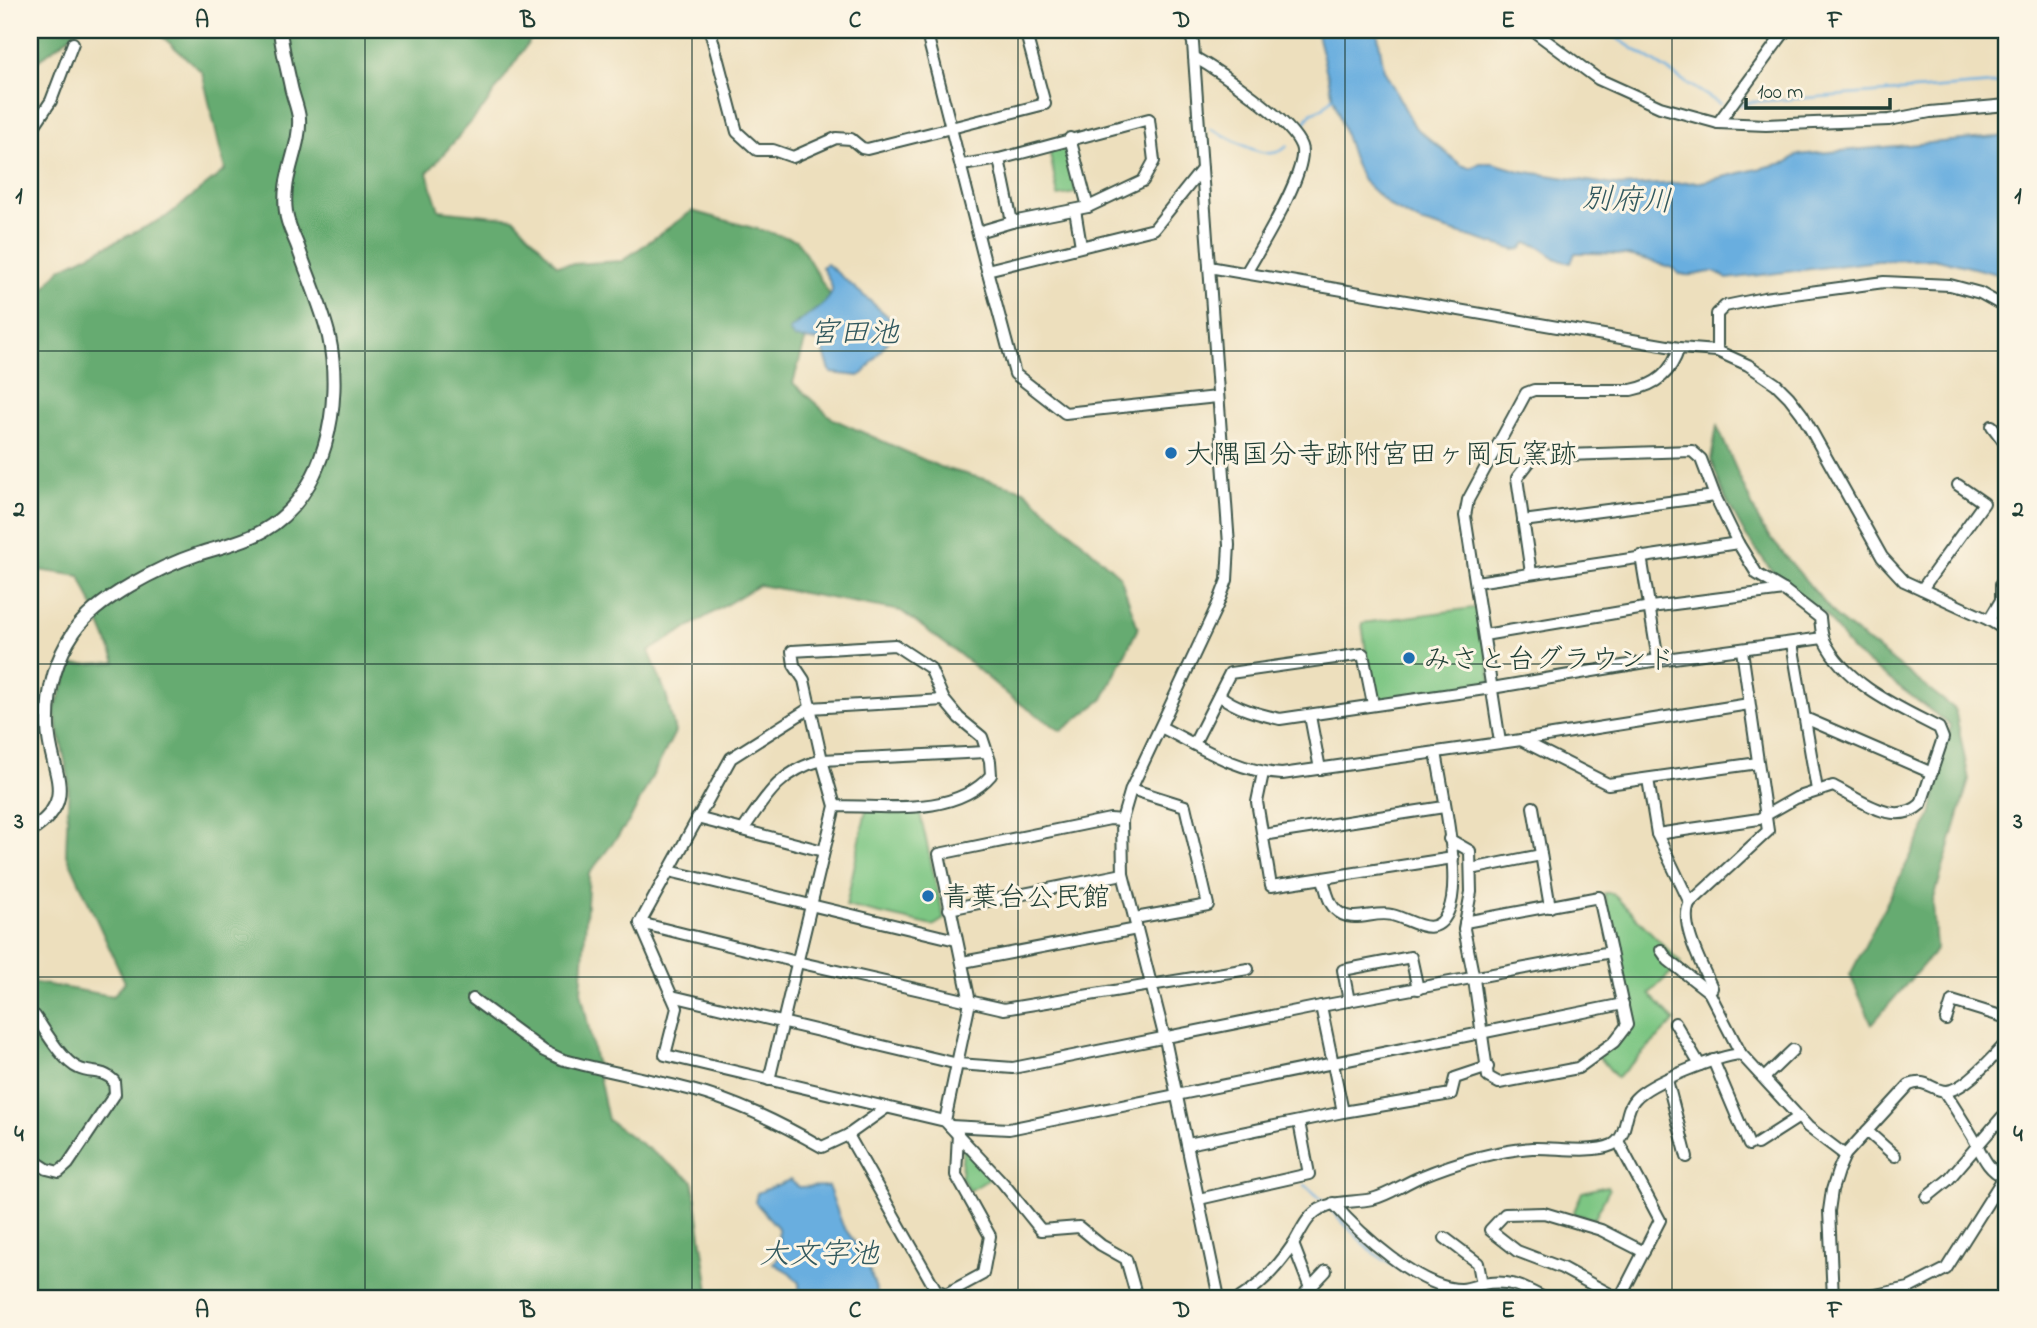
<svg xmlns="http://www.w3.org/2000/svg" width="2037" height="1328" viewBox="0 0 2037 1328" font-family="'Indie Flower','Klee One',sans-serif">
  <rect width="100%" height="100%" fill="#fcf5e5"/>
  <filter id="ink" filterUnits="userSpaceOnUse"><feTurbulence type="fractalNoise" baseFrequency=".0143" numOctaves="2"/><feDisplacementMap in="SourceGraphic" scale="14" xChannelSelector="R" yChannelSelector="G"/><feConvolveMatrix kernelMatrix="1 2 1 2 8 2 1 2 1" color-interpolation-filters="sRGB"/></filter>
  <filter id="wash" filterUnits="userSpaceOnUse"><feTurbulence type="fractalNoise" baseFrequency=".00686" numOctaves="4" result="noise"/><feDisplacementMap in="SourceGraphic" scale="28" xChannelSelector="R" yChannelSelector="G"/><feGaussianBlur stdDeviation="1.57" result="paint"/><feColorMatrix in="noise" values="0 0 0 0 0 0 0 0 0 0 0 0 0 0 0 0 0 1.4 0 .05"/><feComposite in="paint" operator="in"/></filter>
  <g filter="url(#wash)">
    <rect width="100%" height="100%" fill="#eddfbd"/>
    <g fill="#7dc683" stroke="#4e825c" stroke-width="2">
      <polygon points="1066,145 1076,193 1058,196 1049,149"/>
      <polygon points="1480,607 1492,688 1373,704 1362,623"/>
      <polygon points="919,809 944,919 933,926 846,906 866,810"/>
      <polygon points="1604,893 1612,893 1681,963 1649,994 1675,1021 1617,1078 1597,1054 1627,1025"/>
      <polygon points="963,1147 994,1176 969,1191 961,1176"/>
      <polygon points="1607,1186 1609,1190 1594,1219 1573,1214 1582,1192"/>
    </g>
    <g fill="#66ab71" stroke="#427452" stroke-width="2">
      <polygon points="30,30 78,30 30,67"/>
      <polygon points="155,30 537,30 485,106 427,173 439,210 514,218 557,265 622,261 692,211 797,240 831,297 825,304 796,323 794,337 806,338 793,383 833,419 940,467 1024,490 1120,576 1138,628 1103,699 1061,731 1012,698 959,654 901,611 759,585 649,651 666,694 675,732 630,820 589,874 581,991 608,1120 693,1181 710,1298 30,1298 30,982 113,996 125,982 66,853 69,779 54,710 72,665 116,662 80,576 30,569 30,307 60,269 166,217 225,170 202,72"/>
      <polygon points="1717,426 1762,528 1837,618 1955,709 1969,780 1933,902 1936,950 1872,1024 1850,975 1931,816 1943,754 1951,726 1852,651 1827,616 1781,583 1746,536 1724,496 1711,460"/>
    </g>
    <g fill="#69aedf" stroke="#44768a" stroke-width="2">
      <path d="M1316,30H1377L1384,70L1415,127L1461,165L1471,168L1480,163H1493L1520,171L1621,186L1701,182L1788,162L1797,155L2007,136V273L2001,275L1938,259L1878,261L1727,279C1709,263 1700,280 1681,274C1673,272 1679,272 1672,268C1669,267 1645,259 1641,258C1620,252 1597,253 1575,253L1571,263C1547,260 1546,244 1526,243L1521,249L1515,250L1420,222L1392,208L1363,181L1354,162L1333,97Z"/>
      <path d="M827,264L899,326L864,373L859,376L831,373L820,341L794,338L789,331C800,318 834,303 832,288C831,281 825,273 822,267Z"/>
      <polygon points="790,1180 799,1187 828,1186 843,1226 865,1256 879,1298 800,1298 799,1283 790,1273 773,1263 780,1257 778,1228 755,1202 757,1193"/>
    </g>
    <g fill="none" stroke-linecap="round" stroke-linejoin="round">
      <g stroke="#69aedf" stroke-width="2.5">
        <polyline points="1604,30 1720,104"/>
        <polyline points="1740,105 1751,102 2007,83"/>
        <path d="M1210,129C1231,136 1268,167 1287,146"/>
        <polyline points="1299,133 1311,113 1323,108 1333,97"/>
        <polyline points="1305,1185 1324,1202"/>
        <polyline points="1329,1208 1372,1252 1403,1272"/>
        <path d="M1447,1292C1473,1301 1492,1282 1515,1289C1520,1291 1525,1296 1529,1298"/>
      </g>
    </g>
  </g>
  <g filter="url(#ink)">
    <g fill="none" stroke-linecap="round" stroke-linejoin="round">
      <defs>
        <g id="minor">
          <polyline points="710,30 737,132 757,150 773,150 793,157 836,138 851,139 862,148 867,149 951,128 987,270 1154,229 1202,169"/>
          <polyline points="926,30 951,128 1045,104 1025,30"/>
          <polyline points="1189,30 1193,43 1229,545 1227,580 1218,604 1131,789 1122,820 1123,874 1165,1039 1219,1298"/>
          <polyline points="1532,30 1598,79 1660,107 1718,123 1766,125 1889,120 1930,112 2007,105"/>
          <path d="M1194,57C1219,71 1291,120 1301,146C1310,169 1259,250 1246,273"/>
          <polyline points="1718,123 1786,30"/>
          <polyline points="30,132 51,101 73,43"/>
          <polyline points="1070,138 1088,207"/>
          <polyline points="999,159 1012,222"/>
          <polyline points="962,165 999,159 1149,119 1154,161 1143,181 1088,207 1012,222 978,232"/>
          <polyline points="1075,210 1081,246"/>
          <polyline points="1209,267 1679,348 1717,351 1748,365 1776,384 1789,397 1802,414 1882,557 1904,581 1989,620 2007,631"/>
          <polyline points="987,270 1015,374 1065,413 1217,397"/>
          <polyline points="1717,351 1717,314 1725,306 1764,298 1884,282 1950,285 1980,293 2007,308"/>
          <polyline points="1992,426 2007,446"/>
          <polyline points="1523,521 1715,496"/>
          <polyline points="1641,556 1658,660"/>
          <path d="M1531,573L1517,478L1534,456L1692,451L1701,459L1715,496L1738,543L1757,574L1784,590L1820,618C1821,625 1821,633 1824,640C1845,684 1898,707 1939,728L1943,738L1921,804C1895,828 1859,799 1833,786L1796,798L1759,819L1657,834"/>
          <polyline points="1476,582 1738,543"/>
          <polyline points="1922,589 1984,503 1958,485"/>
          <polyline points="1989,620 2001,600 2001,584 2007,575"/>
          <polyline points="1484,635 1651,607 1784,590"/>
          <polyline points="1792,643 1817,790"/>
          <path d="M1219,695C1237,709 1258,714 1280,719L1492,688L1658,660L1823,638"/>
          <polyline points="944,700 810,708 731,758 640,923 677,1008 665,1055 945,1121 1003,1183 1041,1230 1079,1227 1101,1245 1126,1259 1137,1298"/>
          <polyline points="1310,716 1320,769"/>
          <polyline points="1805,718 1932,773"/>
          <path d="M1161,727C1200,747 1238,772 1282,774L1521,740L1749,704"/>
          <polyline points="1521,740 1608,784 1758,763"/>
          <path d="M1500,742L1465,516L1468,500L1526,393L1534,390H1631C1657,385 1671,373 1679,348"/>
          <polyline points="1194,744 1230,673 1363,654 1373,704"/>
          <polyline points="1263,773 1257,802 1271,886 1453,858"/>
          <polyline points="1648,779 1657,834 1690,903 1768,831 1742,650"/>
          <polyline points="1131,789 1185,806 1208,905 1135,918"/>
          <polyline points="1533,807 1550,907"/>
          <polyline points="697,818 823,851"/>
          <path d="M743,830C766,796 780,771 822,760L986,752"/>
          <polyline points="1263,835 1444,807"/>
          <polyline points="1449,839 1470,851 1471,892 1464,929 1474,979 1488,1077 1499,1083 1578,1068 1614,1042 1627,1025 1599,897 1465,922"/>
          <polyline points="1471,869 1541,855"/>
          <polyline points="669,871 956,940"/>
          <path d="M1323,879C1326,889 1328,902 1335,909C1352,926 1373,910 1392,915C1411,919 1435,941 1448,912C1463,881 1442,789 1436,752"/>
          <path d="M1690,903C1678,923 1703,967 1712,988L1709,992L1741,1054"/>
          <polyline points="949,909 1123,874"/>
          <polyline points="640,923 797,962 1004,1009 1248,969"/>
          <polyline points="1661,950 1668,960 1709,992"/>
          <polyline points="963,962 1137,929"/>
          <polyline points="672,996 958,1064 1013,1068 1321,1006 1611,952"/>
          <path d="M473,999L544,1051L561,1059C603,1071 646,1078 688,1089C736,1101 780,1123 822,1147L848,1135"/>
          <polyline points="1349,1001 1343,970 1411,957 1418,989"/>
          <polyline points="1321,1006 1343,1112"/>
          <path d="M30,1013L35,1016C45,1030 62,1061 78,1068C92,1075 101,1068 114,1081L115,1094L68,1164L59,1172L47,1169L30,1158"/>
          <polyline points="1946,1020 1952,1001 2007,1018"/>
          <polyline points="1675,1023 1700,1065"/>
          <polyline points="1713,1060 1749,1145"/>
          <polyline points="1764,1078 1793,1050"/>
          <path d="M769,1080L835,806L822,760L804,680L794,665L792,651L895,645L930,668L944,700L959,718L982,737L990,761L991,775C955,817 885,806 835,806"/>
          <polyline points="1667,1080 1687,1157"/>
          <path d="M1944,1091C1953,1105 1962,1119 1971,1134C1981,1150 1985,1169 2004,1177"/>
          <polyline points="886,1108 848,1135 936,1290 946,1294 983,1274 990,1236 956,1175 958,1133"/>
          <polyline points="945,1121 970,1002 939,854 1110,819 1122,820"/>
          <polyline points="950,1126 1009,1129 1623,1004"/>
          <polyline points="1867,1131 1895,1156"/>
          <polyline points="1618,1141 1660,1220 1620,1298"/>
          <polyline points="1188,1144 1343,1112 1451,1094 1455,1078 1488,1067"/>
          <polyline points="1757,1144 1799,1117"/>
          <polyline points="1927,1197 1948,1180 2002,1117"/>
          <polyline points="1199,1199 1309,1174 1299,1122"/>
          <path d="M1333,1203C1359,1233 1420,1289 1461,1289C1468,1289 1475,1286 1482,1284C1509,1279 1521,1286 1544,1298"/>
          <polyline points="1445,1238 1478,1263 1482,1284"/>
          <polyline points="1293,1244 1310,1288 1306,1292 1313,1298"/>
          <polyline points="1310,1288 1326,1271"/>
          <path d="M1240,1298C1262,1284 1277,1268 1292,1246C1300,1234 1306,1216 1320,1209C1336,1200 1354,1203 1372,1199C1389,1195 1403,1184 1420,1177C1454,1163 1495,1151 1532,1148C1555,1147 1591,1154 1612,1145C1629,1137 1623,1111 1635,1099C1650,1082 1718,1056 1741,1054L1808,1127L1845,1155"/>
          <polyline points="1617,1298 1562,1268 1517,1251 1490,1230 1505,1214 1544,1213 1601,1230 1644,1252"/>
          <path d="M1833,1298L1829,1211L1832,1190L1838,1171L1845,1155L1909,1085C1927,1078 1930,1090 1946,1091C1964,1091 1996,1054 2007,1042"/>
          <polyline points="1861,1298 1909,1288 1946,1269 2004,1177 2007,1176"/>
        </g>
        <path id="major" d="M30,831C81,799 49,771 48,727C47,694 55,660 74,632C95,599 162,566 198,554C219,547 244,542 263,531C326,495 343,403 329,337C322,307 308,277 298,247C294,236 287,224 286,212C281,176 301,148 299,118C298,108 293,97 291,87C287,68 282,49 280,30"/>
      </defs>
      <use href="#minor" stroke="#3e5549" stroke-width="14"/>
      <use href="#major" stroke="#3e5549" stroke-width="16"/>
      <use href="#minor" stroke="#fff" stroke-width="10"/>
      <use href="#major" stroke="#fff" stroke-width="12"/>
    </g>
  </g>
  <path fill="none" stroke="#1f3d34" stroke-width="2" stroke-opacity="0.55" d="M365,30V1298M692,30V1298M1018,30V1298M1345,30V1298M1672,30V1298M30,351H2007M30,664H2007M30,977H2007"/>
  <g fill="#1f6fb2" stroke="#fcf5e5" stroke-width="2.5">
    <circle cx="1171" cy="453" r="7"/>
    <circle cx="1409" cy="658" r="7"/>
    <circle cx="928" cy="896" r="7"/>
  </g>
  <g text-anchor="middle" stroke-width="6" stroke-linejoin="round" paint-order="stroke">
    <g font-size="28" fill="#1f3d34" stroke="#fcf5e5" text-anchor="start">
      <text x="1185" y="463">大隅国分寺跡附宮田ヶ岡瓦窯跡</text>
      <text x="1423" y="668">みさと台グラウンド</text>
      <text x="942" y="906">青葉台公民館</text>
    </g>
    <g font-size="30" font-style="italic" fill="#32595f" stroke="#fcf5e5">
      <text transform="translate(1627 199) rotate(2)" y="10">別府川</text>
      <text x="854" y="342">宮田池</text>
      <text x="819" y="1263">大文字池</text>
    </g>
  </g>
  <rect width="2037" height="1328" fill="none" stroke="#fcf5e5" stroke-width="77"/>
  <path d="M1746 98v10h144v-10" fill="none" stroke="#1f3d34" stroke-width="3.5"/>
  <text x="1757" y="98" font-size="21" fill="#1f3d34" stroke="#fcf5e5" stroke-width="5" paint-order="stroke">100 m</text>
  <rect x="38" y="38" width="1960" height="1252" fill="none" stroke="#1f3d34" stroke-width="2.5"/>
  <g font-size="23" text-anchor="middle" font-weight="bold" fill="#1f3d34">
    <text x="202" y="27">A</text>
    <text x="528" y="27">B</text>
    <text x="855" y="27">C</text>
    <text x="1182" y="27">D</text>
    <text x="1508" y="27">E</text>
    <text x="1835" y="27">F</text>
    <text x="19" y="203">1</text>
    <text x="2018" y="203">1</text>
    <text x="19" y="516">2</text>
    <text x="2018" y="516">2</text>
    <text x="19" y="828">3</text>
    <text x="2018" y="828">3</text>
    <text x="19" y="1141">4</text>
    <text x="2018" y="1141">4</text>
    <text x="202" y="1317">A</text>
    <text x="528" y="1317">B</text>
    <text x="855" y="1317">C</text>
    <text x="1182" y="1317">D</text>
    <text x="1508" y="1317">E</text>
    <text x="1835" y="1317">F</text>
  </g>
</svg>
